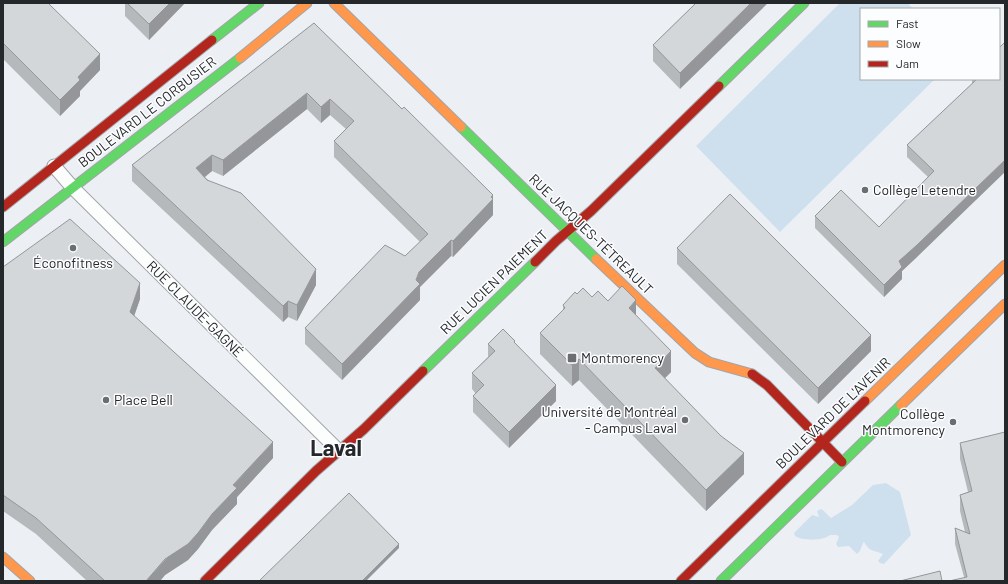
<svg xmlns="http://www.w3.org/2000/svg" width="1008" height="584" viewBox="0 0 1008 584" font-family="Barlow,sans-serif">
  <rect width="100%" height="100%" fill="#ecf0f4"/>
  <g fill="#cee0ed">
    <polygon points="840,3 908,3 913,9 861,9 861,79 935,79 780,232 696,146"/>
    <path d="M886,483L900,492L911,535L884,564L880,563L878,561L883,554C873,550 870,552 864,542L863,543L860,551L857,554L849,546L838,547L836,544L839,537L837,535H830C824,541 802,541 795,536L794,533L812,515L819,517L817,511L821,509C825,511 827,515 831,518L852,505L873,485Z"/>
  </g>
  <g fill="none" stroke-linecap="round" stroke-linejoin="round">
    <defs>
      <polyline id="street" points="54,166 73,188 338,450"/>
      <g id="fast">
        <polyline points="212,40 259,3"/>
        <polyline points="719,86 804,3"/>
        <polyline points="461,127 596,259"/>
        <polyline points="3,242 240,58"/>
        <polyline points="423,371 535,262"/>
        <polyline points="721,581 901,405"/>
      </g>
      <g id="slow">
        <polyline points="334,3 461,127"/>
        <polyline points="240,58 307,3"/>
        <polyline points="596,259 695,353 709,362 752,374"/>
        <polyline points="865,401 1005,265"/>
        <polyline points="901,405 1005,304"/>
        <polyline points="3,557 30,581"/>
      </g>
      <g id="jam">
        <polyline points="3,207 212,40"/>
        <polyline points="535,262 556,241 591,211 719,86"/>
        <polyline points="752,374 767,385 842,462"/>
        <polyline points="205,581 316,471 364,429 423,371"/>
        <polyline points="681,581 865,401"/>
      </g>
    </defs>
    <use href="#street" stroke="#a2a5a8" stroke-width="15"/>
    <use href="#fast" stroke="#a2a5a8" stroke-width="11"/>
    <use href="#slow" stroke="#a2a5a8" stroke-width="11"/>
    <use href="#jam" stroke="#a2a5a8" stroke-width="11"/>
    <use href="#street" stroke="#fcfdfd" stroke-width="13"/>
    <use href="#fast" stroke="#63d668" stroke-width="9"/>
    <use href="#slow" stroke="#ff974d" stroke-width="9"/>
    <use href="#jam" stroke="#b3261e" stroke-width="9"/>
  </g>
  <g fill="#b6b9bb">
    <polygon points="3,3 100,70 80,91 80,96 60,116 3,59"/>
    <polygon points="125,3 185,3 149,40 125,16"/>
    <polygon points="696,3 680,89 653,61 653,45"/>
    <polygon points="314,23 402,109 493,195 493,215 453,257 451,256 420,287 420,300 342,380 305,344 305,328 405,256 420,242 334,157 334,141 346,129 330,115 321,123 307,109 223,176 212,171 205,177 316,285 297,321 288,317 283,322 132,181 132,165"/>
    <polygon points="972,79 999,79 917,257 902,271 902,279 884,297 815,228 815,216 879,227 928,177 907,157 907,145 972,84"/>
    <polygon points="677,248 871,351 818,404 677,264"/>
    <polygon points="3,267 140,299 134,316 273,458 237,497 237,504 212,530 198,549 188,560 165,575 160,581 87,581 36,534 3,511"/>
    <polygon points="577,294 608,301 636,315 671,372 665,378 744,474 706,511 579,380 572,386 540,354 540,333 563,310 563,305"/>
    <polygon points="515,343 556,401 509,448 473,412 473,396 476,394 472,389 472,373 488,357 488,344"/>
    <polygon points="960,443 1005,581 964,577 955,544 955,528 965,532 960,511 960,495 968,492 960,459"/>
  </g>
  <g fill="#949699">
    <polygon points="170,3 185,3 149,40 149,24"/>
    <polygon points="751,3 768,3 680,89 680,73"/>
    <polygon points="100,54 100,70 80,91 80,96 60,116 60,100 78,77"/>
    <polygon points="307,93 307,109 223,176 223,160"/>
    <polygon points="330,99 330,115 321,123 321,107"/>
    <polygon points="212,155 212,171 196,184 196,168"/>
    <polygon points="1005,160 1005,172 917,257 902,271 902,279 884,297 884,285 899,261"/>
    <polygon points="493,195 493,215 453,257 453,241"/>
    <polygon points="451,240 451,256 420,287 420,300 342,380 342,364 416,280 419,272"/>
    <polygon points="316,269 316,285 297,321 297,305"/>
    <polygon points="140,283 140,299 130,328 130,312"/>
    <polygon points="636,300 636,321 629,308"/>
    <polygon points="288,301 288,317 283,322 283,306"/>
    <polygon points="871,335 871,351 818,404 818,388"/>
    <polygon points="671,351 671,372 655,388 655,368"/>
    <polygon points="579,359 579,380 572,386 572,365"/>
    <polygon points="556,385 556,401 509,448 509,432"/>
    <polygon points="273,442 273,458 237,497 237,504 212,530 198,549 188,560 165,575 160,581 146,581"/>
    <polygon points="744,453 744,474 706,511 706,490"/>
    <polygon points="399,544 399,548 366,581 362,581"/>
  </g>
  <g fill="#d4d7da" stroke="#949699">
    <polygon points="3,3 48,3 100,54 78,77 80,80 60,100 3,43"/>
    <polygon points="127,3 170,3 149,24"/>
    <polygon points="696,3 751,3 680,73 653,45"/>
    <polygon points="314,23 402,109 404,107 493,195 491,197 493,199 453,241 451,240 419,272 416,280 420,284 342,364 305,328 385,245 405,256 428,234 334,141 354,121 330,99 321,107 307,93 223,160 212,155 196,168 207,180 241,193 316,269 297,305 288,301 283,306 132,165"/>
    <polygon points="1005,42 1005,160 917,245 899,261 902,267 884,285 815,216 841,190 879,227 934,171 907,145 977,79 999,79 999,48"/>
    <polygon points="730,194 871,335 818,388 677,248"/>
    <polygon points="70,219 140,283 130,312 273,442 233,485 237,488 212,514 198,533 188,544 165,559 146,581 105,581 36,518 3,495 3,267"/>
    <polygon points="622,286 636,300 629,308 671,351 655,368 721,436 744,453 706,490 579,359 572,365 540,333 565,308 563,305 575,292 577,294 583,288 592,297 598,291 608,301"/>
    <polygon points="503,329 515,341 514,342 556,385 509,432 473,396 484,385 472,373 495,351 488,344"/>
    <polygon points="1005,432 1005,581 949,581 967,577 955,528 970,534 960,495 972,491 960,443"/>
    <polygon points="349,493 399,544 362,581 259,581"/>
    <polygon points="940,571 942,581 900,581"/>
  </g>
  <g fill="#6b6e71" stroke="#fcfdff" stroke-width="1.5">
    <circle cx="865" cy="190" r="4"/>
    <circle cx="73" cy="248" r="4"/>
    <rect x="567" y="353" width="10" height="10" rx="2"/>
    <circle cx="106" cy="400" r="4"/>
    <circle cx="685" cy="420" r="4"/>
    <circle cx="953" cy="422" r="4"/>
  </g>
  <g text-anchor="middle" stroke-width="3" stroke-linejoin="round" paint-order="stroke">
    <g font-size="14" fill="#25282a" stroke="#fcfdff">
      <text transform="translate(147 112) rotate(-38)" y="5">BOULEVARD LE CORBUSIER</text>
      <text transform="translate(591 234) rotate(44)" y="5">RUE JACQUES-TÉTREAULT</text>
      <text transform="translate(494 282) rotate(-44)" y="5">RUE LUCIEN PAIEMENT</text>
      <text transform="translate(195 309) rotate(45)" y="5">RUE CLAUDE-GAGNÉ</text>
      <text transform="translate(833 413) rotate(-44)" y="5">BOULEVARD DE L'AVENIR</text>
    </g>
    <g font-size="14" fill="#25282a" stroke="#fcfdff" text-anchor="start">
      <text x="873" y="195">Collège Letendre</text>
      <text x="73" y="268" text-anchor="middle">Éconofitness</text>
      <text x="581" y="363">Montmorency</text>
      <text x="114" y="405">Place Bell</text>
      <text x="677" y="417" text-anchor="end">Université de Montréal<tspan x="677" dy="16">- Campus Laval</tspan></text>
      <text x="945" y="419" text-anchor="end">Collège<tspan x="945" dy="16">Montmorency</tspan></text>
    </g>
    <g font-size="22" font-weight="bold" fill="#25282a" stroke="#fcfdff">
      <text x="336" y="456">Laval</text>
    </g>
  </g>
  <rect width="1008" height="584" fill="none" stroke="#25282a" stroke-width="8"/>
  <rect x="860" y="8" width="140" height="72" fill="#fcfdff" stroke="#a6a8aa"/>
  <rect x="868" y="21" width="20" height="6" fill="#63d668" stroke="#a6a8aa"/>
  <text x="896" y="28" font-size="12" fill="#25282a">Fast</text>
  <rect x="868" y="41" width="20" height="6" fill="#ff974d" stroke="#a6a8aa"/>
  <text x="896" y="48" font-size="12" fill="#25282a">Slow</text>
  <rect x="868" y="61" width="20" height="6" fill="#b3261e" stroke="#a6a8aa"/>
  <text x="896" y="68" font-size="12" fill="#25282a">Jam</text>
</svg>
